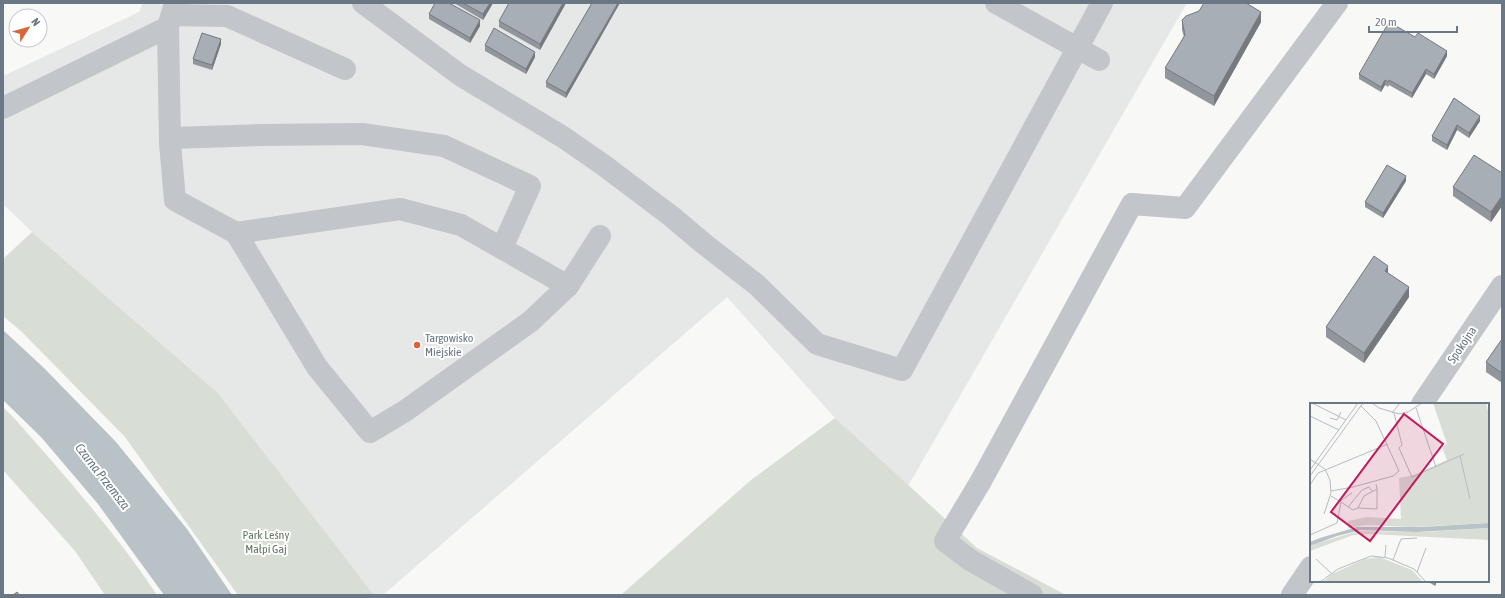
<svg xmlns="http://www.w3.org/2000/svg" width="1505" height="598" viewBox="0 0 1505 598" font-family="'Asap Condensed',sans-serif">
  <rect width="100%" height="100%" fill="#f8f8f6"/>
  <polygon fill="#e6e7e7" points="143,3 1187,3 908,486 835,418 727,297 383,595 374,595 218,393 32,232 3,204 3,76 139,12"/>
  <g fill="#d8ddd6">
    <polygon points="32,232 218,393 374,595 238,595 125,437 21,331 3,316 3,259"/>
    <path d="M3,407L15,419C65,476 115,532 157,595H105L75,551L3,470Z"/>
    <polygon points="835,418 977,548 1066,595 621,595 751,480"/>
  </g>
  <polygon fill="#b9c2c7" points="3,330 44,368 116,442 187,529 232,595 164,595 98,504 41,437 3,400"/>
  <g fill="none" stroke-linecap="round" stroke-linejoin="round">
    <g stroke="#c2c5c9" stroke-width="22">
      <polyline points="363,3 460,75 563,137 602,164 671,216 703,243 757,285 817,344 902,370 1102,3"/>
      <polyline points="996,3 1099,60"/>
      <polyline points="172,15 227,16 345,69"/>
      <polyline points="168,27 170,143 175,200 236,233 400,209 461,225 568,286 600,236"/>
      <polyline points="3,108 168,27 175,3"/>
      <polyline points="171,138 260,135 362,134 444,146 530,186 502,248"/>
      <polyline points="236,233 317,367 370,432 405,411 531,321 568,286"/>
      <polyline points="1422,404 1502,286"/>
      <polyline points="1032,595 970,560 945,541 981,481 1132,204 1185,208 1337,3"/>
      <polyline points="1292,595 1311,567"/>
    </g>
  </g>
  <g fill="#90969c">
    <polygon points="454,3 493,3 483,20"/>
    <polygon points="566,3 540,50 499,27 499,21"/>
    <polygon points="592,3 566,98 546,87 546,82"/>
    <polygon points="429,14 480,26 470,43 429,19"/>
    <polygon points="1182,20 1261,22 1214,106 1165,78 1165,68 1184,37 1182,30"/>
    <polygon points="221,44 212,70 193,64 193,59"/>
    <polygon points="485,45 535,57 526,74 485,51"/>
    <polygon points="1447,56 1434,79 1426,74 1412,98 1389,85 1388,87 1385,85 1381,92 1359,79 1359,74"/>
    <polygon points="1454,98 1480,121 1469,138 1457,130 1447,150 1432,141 1432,136"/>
    <polygon points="1502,173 1502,206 1491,222 1453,196 1453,187"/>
    <polygon points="1406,181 1383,218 1365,207 1365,202"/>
    <polygon points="1388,273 1409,297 1364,363 1326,337 1326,327"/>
    <polygon points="1502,339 1502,383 1486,372 1486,362"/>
    <polygon points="1427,581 1437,581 1435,586"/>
  </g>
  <g fill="#767a7f">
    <polygon points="490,3 493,3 483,20 483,14"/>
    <polygon points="563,3 566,3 540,50 540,44"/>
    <polygon points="618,3 620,3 566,98 566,93"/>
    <polygon points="1261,12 1261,22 1214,106 1214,96"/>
    <polygon points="480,20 480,26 470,43 470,38"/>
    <polygon points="221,39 221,44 212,70 212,65"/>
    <polygon points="1447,51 1447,56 1434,79 1434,74"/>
    <polygon points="535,52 535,57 526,74 526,69"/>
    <polygon points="1426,69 1426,74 1412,98 1412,93"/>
    <polygon points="1385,80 1385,85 1381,92 1381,87"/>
    <polygon points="1480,116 1480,121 1469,138 1469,133"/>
    <polygon points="1457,125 1457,130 1447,150 1447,145"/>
    <polygon points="1406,176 1406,181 1383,218 1383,213"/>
    <polygon points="1502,196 1502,206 1491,222 1491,212"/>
    <polygon points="1388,266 1388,276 1385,271"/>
    <polygon points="1409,287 1409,297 1364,363 1364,353"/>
    <polygon points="1435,581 1437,581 1435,586"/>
  </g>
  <g fill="#a8aeb5" stroke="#767a7f">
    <polygon points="435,3 449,3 480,20 470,38 429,14"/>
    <polygon points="463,3 490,3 483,14"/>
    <polygon points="509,3 563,3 540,44 499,21"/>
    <polygon points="592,3 618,3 566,93 546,82"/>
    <polygon points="1204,3 1246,3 1261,12 1214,96 1165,68 1185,35 1182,20 1186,16 1199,11"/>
    <polygon points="1389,22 1415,37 1418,33 1447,51 1434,74 1426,69 1412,93 1389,80 1388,82 1385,80 1381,87 1359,74"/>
    <polygon points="494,28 535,52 526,69 485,45"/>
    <polygon points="202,33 221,39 212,65 193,59"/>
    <polygon points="1454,98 1480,116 1469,133 1457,125 1447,145 1432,136"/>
    <polygon points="1474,155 1502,173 1502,196 1491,212 1453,187"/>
    <polygon points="1387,165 1406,176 1383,213 1365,202"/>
    <polygon points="1374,256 1388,266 1385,271 1409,287 1364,353 1326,327"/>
    <polygon points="1502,339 1502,373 1486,362"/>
    <polygon points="17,592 19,595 13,595"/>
  </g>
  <circle fill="#d76738" stroke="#fff" stroke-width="1.5" cx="417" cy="345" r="4"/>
  <g text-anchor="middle" stroke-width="4" stroke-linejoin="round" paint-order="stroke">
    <g font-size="12" fill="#6a7785" stroke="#fff" text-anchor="start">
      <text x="425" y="342">Targowisko<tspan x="425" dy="14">Miejskie</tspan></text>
    </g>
    <g font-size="12" fill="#6a7785" stroke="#fff">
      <text transform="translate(1462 345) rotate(-56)" y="4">Spokojna</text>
    </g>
    <g font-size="12" fill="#667864" stroke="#fff">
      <text x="266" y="539">Park Leśny<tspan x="266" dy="14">Małpi Gaj</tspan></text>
    </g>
    <g font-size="13" font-style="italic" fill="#667780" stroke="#fff">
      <text transform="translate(103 476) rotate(52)" y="5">Czarna Przemsza</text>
    </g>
  </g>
  <g transform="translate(1310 403)">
    <rect width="179" height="179" fill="#f8f8f6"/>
    <path d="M123,0H176L179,13V120L101,124L56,122L38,125V118L57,114L91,116L89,75L104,72L137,57L132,44L137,41ZM179,125V137L60,131L43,132L0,148V144L8,140L49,128L116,129ZM69,154L102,167L113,179H13L22,171L55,156Z" fill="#d8ddd6"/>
    <path d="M179,120V125L106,129L51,127L27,133L0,143V139L10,135L47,124H111Z" fill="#b9c2c7"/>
    <path fill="none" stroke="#b6bcc2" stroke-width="1" d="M2,0L36,17M62,0L69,5L89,11L98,9L112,0M106,5L126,64M82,10L90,0M84,10L92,42L89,45L102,74L154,51M0,13L29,27M20,15L27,17L31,9M150,53L160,96M0,56L15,66L20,77L21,90L14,111M0,67L48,0M0,73L53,0M0,82L8,70L78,41M21,88L43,84L83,73L89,68L66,18L51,3M30,98L42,90M31,99L43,107L48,105L54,93L67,86L66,81M38,104L52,87L59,84L62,88M48,105L67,106V86M0,132L27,120L31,99L21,93M75,154L76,142M6,156L21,170M83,157L91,136L107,135M107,169L116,145M10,179L28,166L61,153L78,155L104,166L116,179"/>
    <path fill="#c2185b" fill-opacity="0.15" stroke="#c2185b" stroke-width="2" d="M94,11L133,41L60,138L21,109Z"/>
    <rect width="179" height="179" fill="none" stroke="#6a7785" stroke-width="2"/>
  </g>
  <rect width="1505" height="598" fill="none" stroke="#6a7785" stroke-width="8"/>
  <g transform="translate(28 28) rotate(53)"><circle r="19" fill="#ffffff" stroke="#c3c9ce"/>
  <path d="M0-3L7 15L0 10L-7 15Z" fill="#d76738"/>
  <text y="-6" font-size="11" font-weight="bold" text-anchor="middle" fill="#6a7785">N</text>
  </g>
  <path d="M1369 26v6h88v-6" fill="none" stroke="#6a7785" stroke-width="2"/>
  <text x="1375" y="26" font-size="12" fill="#6a7785" stroke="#ffffff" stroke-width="3" paint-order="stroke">20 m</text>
</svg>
